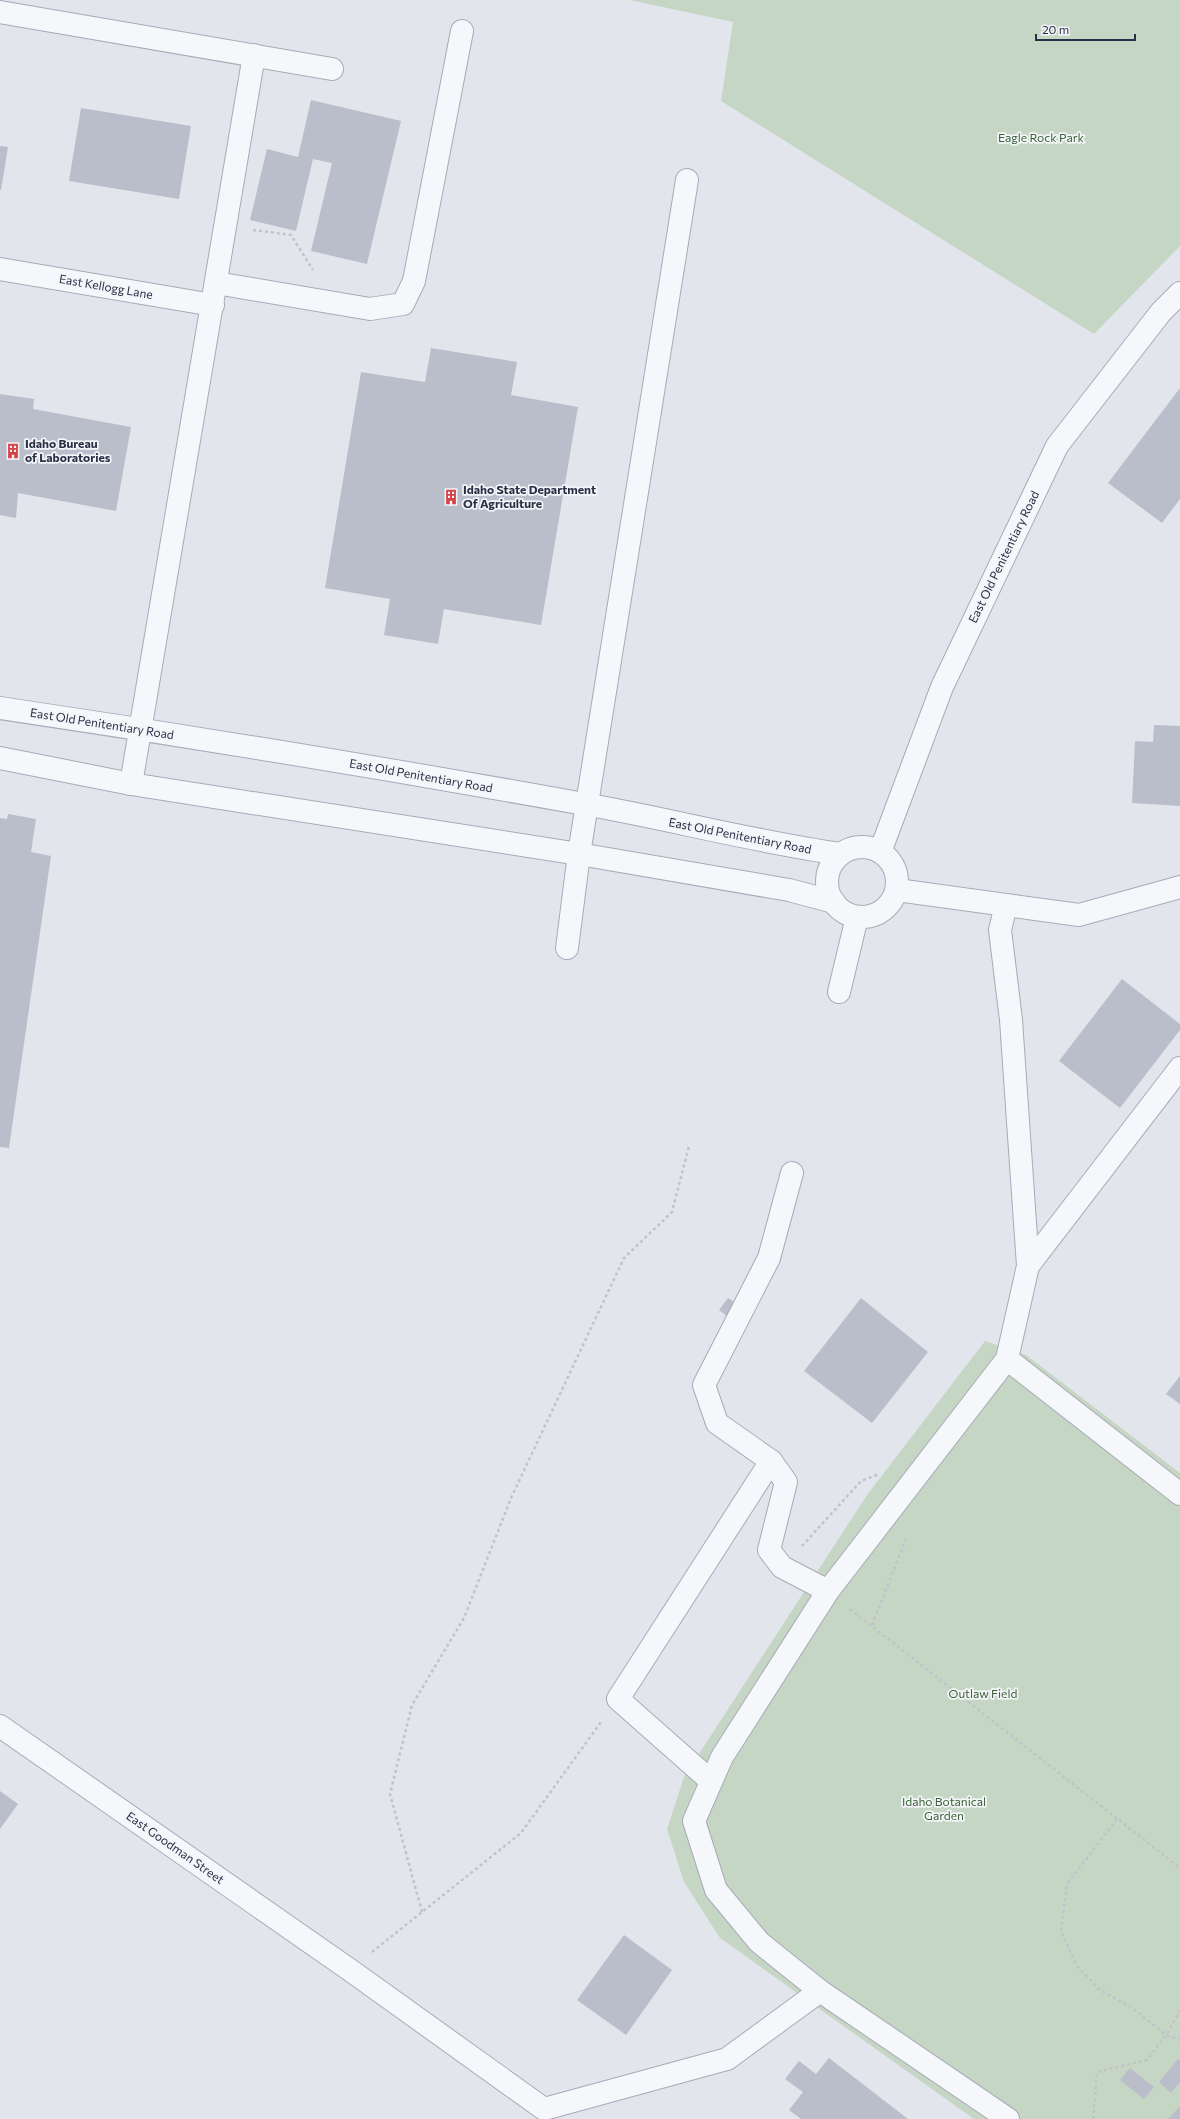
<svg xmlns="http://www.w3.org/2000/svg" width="1180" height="2119" viewBox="0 0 1180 2119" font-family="Commissioner,sans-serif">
  <rect width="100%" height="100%" fill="#e3e5ec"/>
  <g fill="#c6d6c4">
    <polygon points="630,0 1180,0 1180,246 1094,334 721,101 733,22"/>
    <polygon points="985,1341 1026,1355 1180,1473 1180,2119 974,2119 720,1938 684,1882 667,1829 684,1777 867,1495"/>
  </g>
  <g fill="#babeca">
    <polygon points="311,100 401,121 367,264 311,251 332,163 313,159 296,231 250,220 267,149 298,157"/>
    <polygon points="81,108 191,126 179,199 69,181"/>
    <polygon points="0,146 8,147 1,190 0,190"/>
    <polygon points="431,348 517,362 511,395 578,407 541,625 444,609 438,644 384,635 390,599 325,588 361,372 425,382"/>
    <polygon points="1180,388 1180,499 1162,523 1108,483"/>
    <polygon points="0,394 34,399 33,409 131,427 116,511 18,493 16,518 0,515"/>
    <polygon points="1154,725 1180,726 1180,806 1132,803 1135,741 1153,742"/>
    <polygon points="8,814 36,819 31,852 51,856 9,1148 0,1147 0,818 7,819"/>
    <polygon points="1122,979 1180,1024 1180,1030 1120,1108 1059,1061"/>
    <polygon points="728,1298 740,1306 731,1319 719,1310"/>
    <polygon points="861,1298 928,1352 872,1423 804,1371"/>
    <polygon points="1180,1376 1180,1404 1166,1394"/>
    <polygon points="0,1791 18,1804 0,1829"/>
    <polygon points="624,1935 672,1970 626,2035 577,2000"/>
    <polygon points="829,2058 908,2119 801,2119 789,2110 803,2092 785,2079 799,2061 816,2074"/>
    <polygon points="1178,2059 1180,2060 1180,2082 1171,2093 1159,2082"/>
    <polygon points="1130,2068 1154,2087 1144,2099 1120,2080"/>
    <polygon points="1180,2106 1180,2119 1168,2119"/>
  </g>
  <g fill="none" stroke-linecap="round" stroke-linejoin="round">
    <defs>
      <g id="minor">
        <polyline points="0,12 332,69"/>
        <polyline points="0,269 213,305"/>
        <polyline points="216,283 370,309 403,304 414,281 462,31"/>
        <path d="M0,708C195,737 390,769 584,804C670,819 755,842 841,854"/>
        <polyline points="0,758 131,784 579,854 789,890 834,902"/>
        <polyline points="131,784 254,55"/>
        <circle cx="862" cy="882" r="35"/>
        <polyline points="880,852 942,687 1057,446 1161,312 1180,293"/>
        <polyline points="897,890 1079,915 1180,887"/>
        <polyline points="567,948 579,854 687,180"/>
        <polyline points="839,992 857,917"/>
        <polyline points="792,1173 769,1258 704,1385 717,1423 771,1461 786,1482 769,1550 782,1567 828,1591"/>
        <polyline points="1028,1266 1180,1068"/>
        <polyline points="1007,1359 1180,1494"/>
        <polyline points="0,1726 350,1970 544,2109 727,2059 820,1991 1008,2119"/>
        <polyline points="711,1781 618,1699 771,1461"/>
        <polyline points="820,1991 759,1942 716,1890 694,1821 722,1757 828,1591 1007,1359 1028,1266 1011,1020 1000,930 1006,905"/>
      </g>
    </defs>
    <use href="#minor" stroke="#a7abb7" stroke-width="24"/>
    <g stroke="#c1c3cb" stroke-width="2.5" stroke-dasharray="3 3" stroke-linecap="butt">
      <polyline points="253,230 291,235 313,270"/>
      <polyline points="802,1546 861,1481 877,1475 880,1476"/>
      <polyline points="850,1609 1180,1868"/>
      <polyline points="872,1625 906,1539"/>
      <polyline points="1117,1819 1067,1884 1061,1931 1076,1965 1100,1990 1131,2007 1166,2035 1180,2040"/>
      <polyline points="422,1912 390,1794 412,1705 464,1618 511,1498 624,1258 672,1212 689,1146"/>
      <polyline points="372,1952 521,1833 601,1722"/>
      <polyline points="1093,2119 1097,2072 1147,2060 1166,2035 1180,2011"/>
    </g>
    <use href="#minor" stroke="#f6f7fa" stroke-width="22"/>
  </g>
  <defs>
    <symbol id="building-bare" viewBox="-9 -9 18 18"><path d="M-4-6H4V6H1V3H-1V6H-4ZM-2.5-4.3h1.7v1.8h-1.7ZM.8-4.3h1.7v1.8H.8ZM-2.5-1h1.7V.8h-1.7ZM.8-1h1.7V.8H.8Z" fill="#d74246" stroke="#f3f5f9" stroke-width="2.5" paint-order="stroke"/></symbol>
  </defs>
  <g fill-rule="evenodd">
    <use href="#building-bare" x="2" y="440" width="22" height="22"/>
    <use href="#building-bare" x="440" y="486" width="22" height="22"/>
  </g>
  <g text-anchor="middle" stroke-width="3.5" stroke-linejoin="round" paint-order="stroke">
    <g font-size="12" fill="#396236" stroke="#f3f5f9">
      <text x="1041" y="142">Eagle Rock Park</text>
      <text x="983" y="1698">Outlaw Field</text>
      <text x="944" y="1806">Idaho Botanical<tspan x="944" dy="14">Garden</tspan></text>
    </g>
    <g font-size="12" fill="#293046" stroke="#f3f5f9">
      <text transform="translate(106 287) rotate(10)" y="4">East Kellogg Lane</text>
      <text transform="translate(1004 557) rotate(-64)" y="4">East Old Penitentiary Road</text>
      <text transform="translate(102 724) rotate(9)" y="4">East Old Penitentiary Road</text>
      <text transform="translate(421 776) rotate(10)" y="4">East Old Penitentiary Road</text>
      <text transform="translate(740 836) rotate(11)" y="4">East Old Penitentiary Road</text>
      <text transform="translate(175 1848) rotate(35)" y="4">East Goodman Street</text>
    </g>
    <g font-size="12" font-weight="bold" fill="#293046" stroke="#f3f5f9" text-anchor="start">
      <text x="25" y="448">Idaho Bureau<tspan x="25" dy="14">of Laboratories</tspan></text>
      <text x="463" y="494">Idaho State Department<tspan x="463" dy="14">Of Agriculture</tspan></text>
    </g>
  </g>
  <path d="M1036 34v6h99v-6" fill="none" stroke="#293046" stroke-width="2"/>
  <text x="1042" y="34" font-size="12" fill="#293046" stroke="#f3f5f9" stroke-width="3" paint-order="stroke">20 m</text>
</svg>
